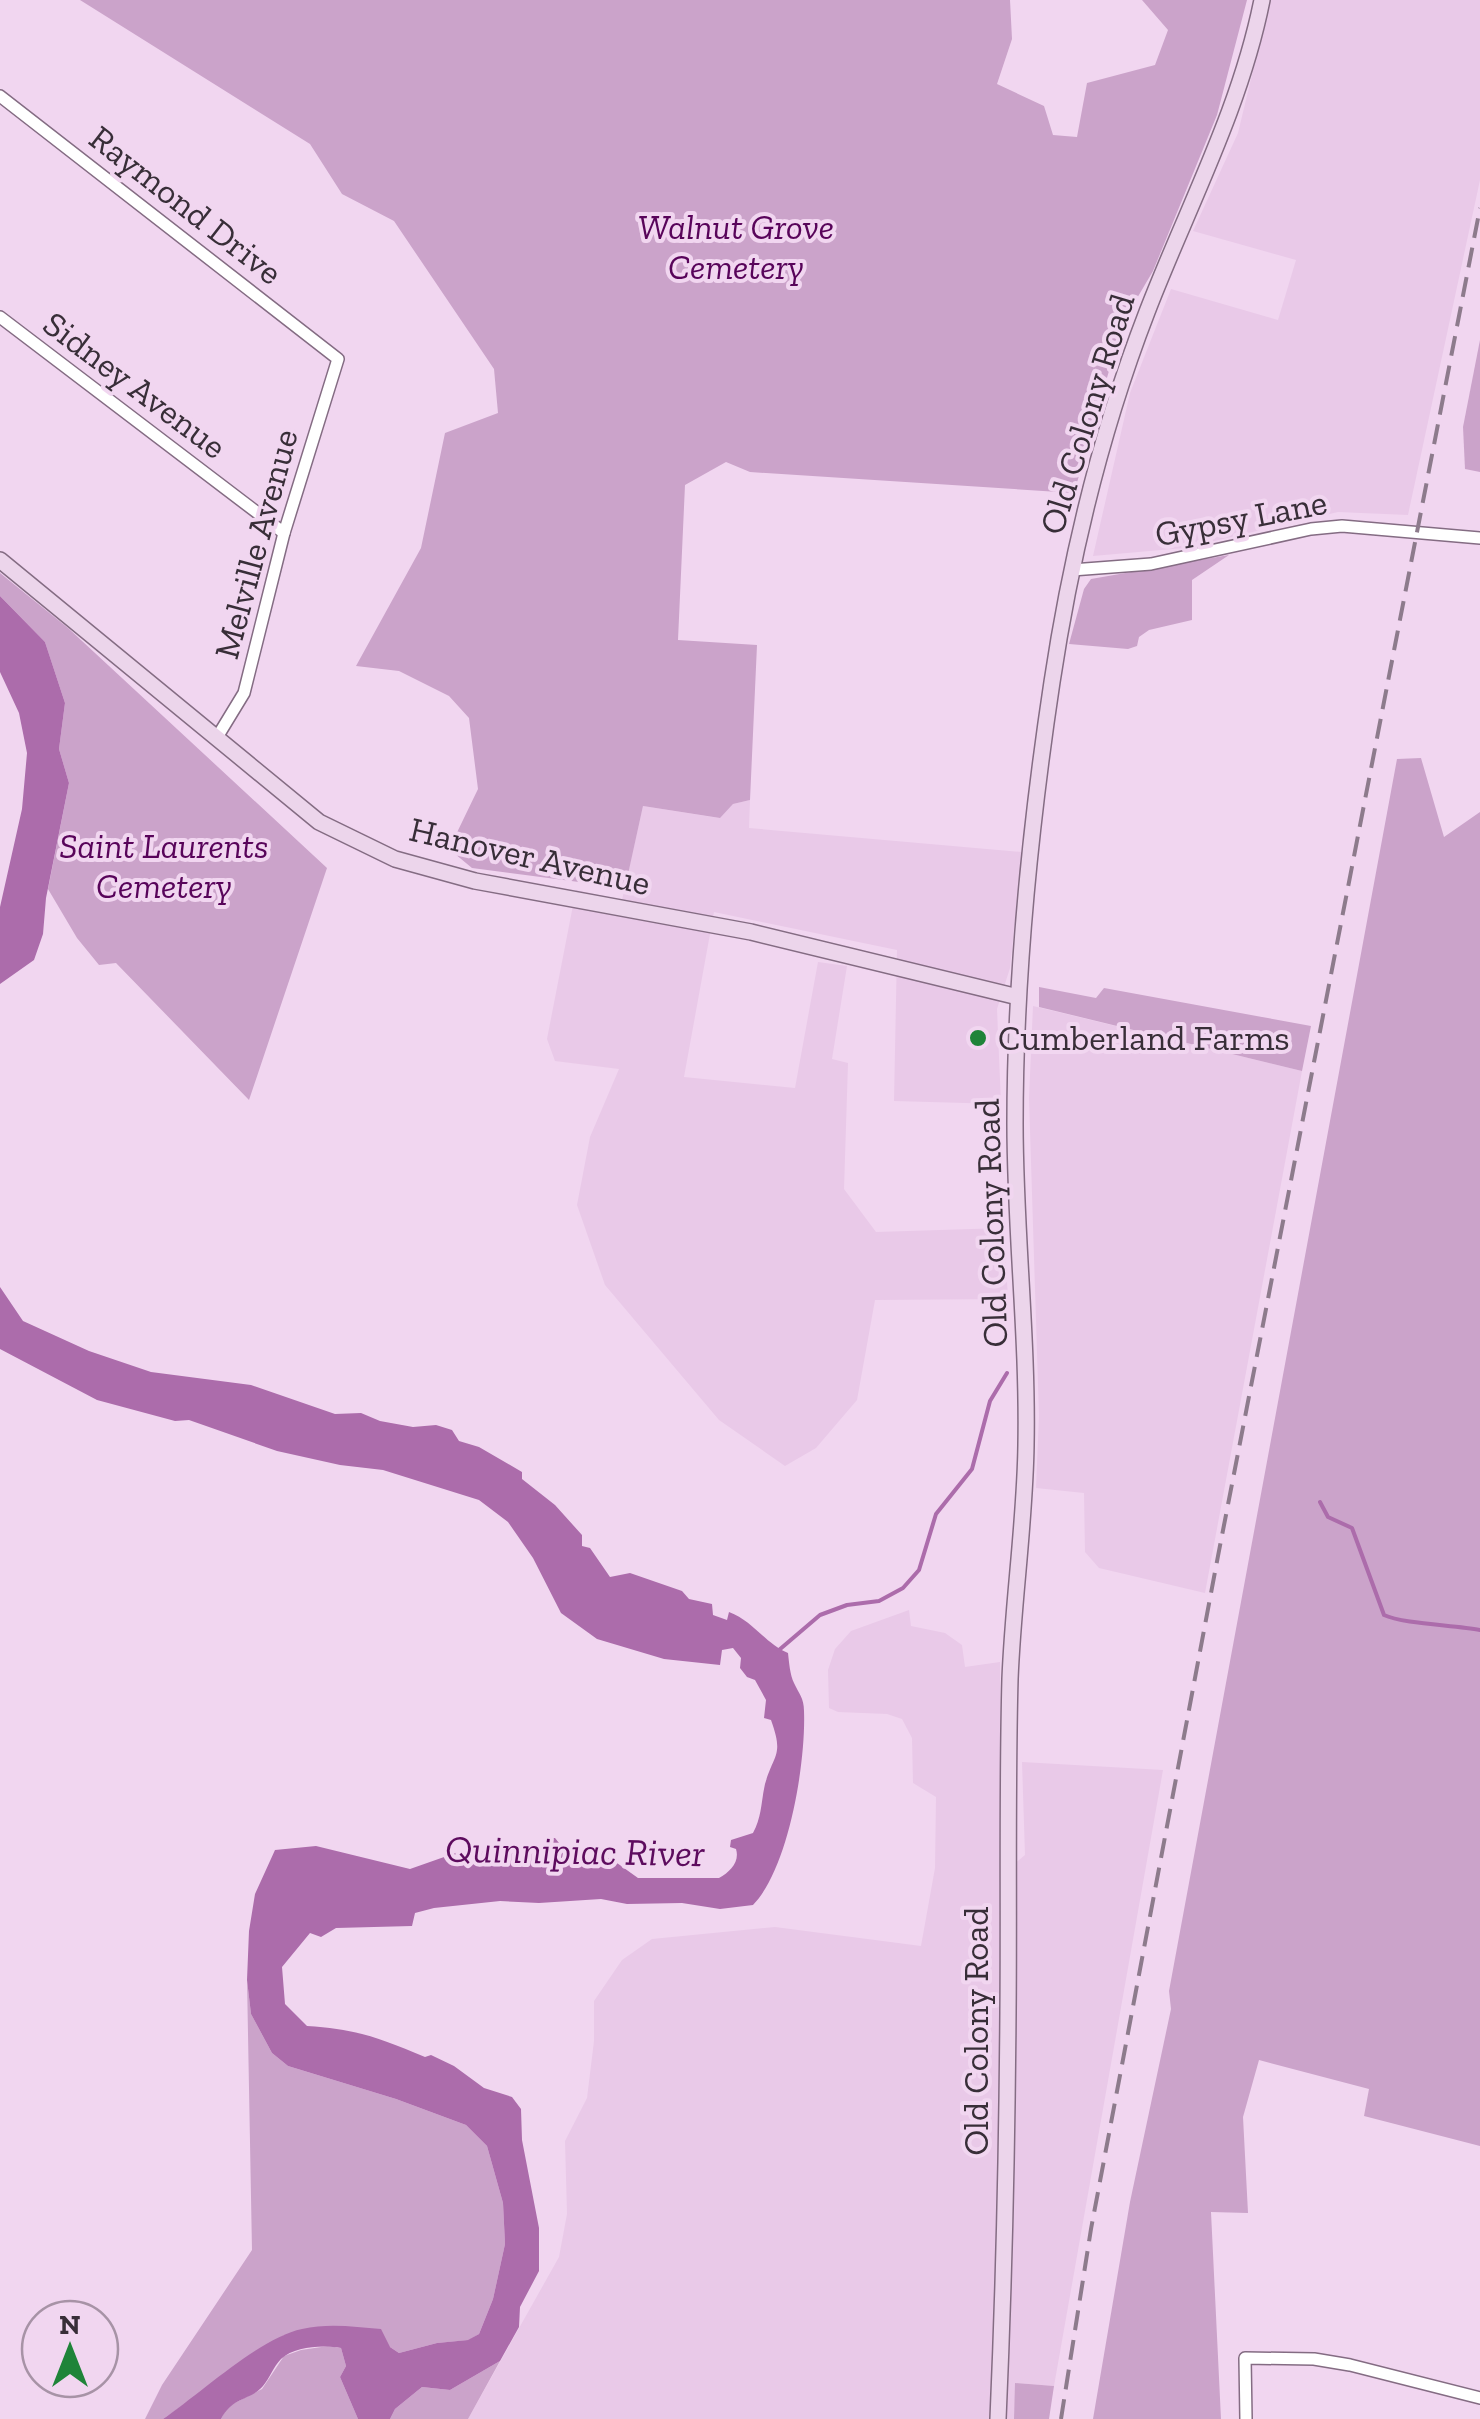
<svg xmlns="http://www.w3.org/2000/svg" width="1480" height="2419" viewBox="0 0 1480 2419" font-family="'Zilla Slab',serif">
  <rect width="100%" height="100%" fill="#f1d6f0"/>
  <g fill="#e9c9e8">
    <polygon points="1270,0 1480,0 1480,180 1408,515 1338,512 1184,548 1093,556 1130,393 1171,289 1278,320 1296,260 1193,231 1238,133"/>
    <polygon points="750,800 749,828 1022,852 1010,968 997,1009 1001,1104 894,1101 897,950 714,912 684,1077 795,1088 818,962 847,966 832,1059 848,1063 844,1189 876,1232 1004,1228 1008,1299 875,1300 857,1400 816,1448 785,1466 719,1420 605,1285 577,1205 590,1137 619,1069 555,1061 547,1039 576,890 622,900 643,806 719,818 733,804"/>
    <polygon points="1033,1006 1302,1071 1205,1593 1099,1568 1085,1552 1084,1493 1036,1488 1039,1416 1029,1098"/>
    <polygon points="909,1610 911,1626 945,1633 962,1645 965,1667 1000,1662 1000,1876 1025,1855 1022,1762 1163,1770 1054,2386 1016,2383 1014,2419 468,2419 559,2257 567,2214 565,2141 587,2098 594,2041 594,2001 622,1960 652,1939 775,1927 921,1946 935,1868 936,1797 913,1783 912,1738 902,1719 887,1714 838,1712 829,1708 828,1670 835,1649 851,1631"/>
  </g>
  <g fill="#cba3ca">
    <polygon points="80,0 1010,0 1012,39 997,84 1044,106 1053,135 1077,137 1087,83 1155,65 1168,30 1142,0 1247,0 1217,115 1153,271 1123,322 1074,493 750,472 726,462 685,485 678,640 757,645 750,800 733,804 720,818 643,806 625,888 472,868 449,849 478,789 469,718 449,696 399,671 356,666 421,548 445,433 498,413 494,369 394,221 342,194 310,144"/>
    <polygon points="1480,340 1480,472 1465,469 1463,427"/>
    <polygon points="1229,555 1192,580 1192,620 1149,630 1139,637 1137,646 1128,649 1069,644 1084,589 1091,579"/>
    <polygon points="0,573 68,628 327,868 249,1100 116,963 99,965 77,938 48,889 69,783 59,749 65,703 45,642 0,596"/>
    <polygon points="1421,758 1444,837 1480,812 1480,2146 1364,2116 1369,2089 1259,2060 1243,2117 1248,2213 1211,2212 1221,2419 1093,2419 1130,2202 1171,2009 1169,1991 1397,759"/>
    <polygon points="1039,987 1096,998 1104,988 1311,1026 1302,1071 1039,1007"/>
    <polygon points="247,1980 251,2014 272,2053 288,2066 396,2099 466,2125 487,2146 503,2203 505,2244 493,2299 479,2334 469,2340 437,2343 399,2353 390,2347 284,2335 163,2419 145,2419 162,2385 252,2250"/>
    <polygon points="328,2346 341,2348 346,2366 340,2377 358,2419 221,2419 227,2407 262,2389 284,2356 301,2350"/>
    <polygon points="500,2361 468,2419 390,2419 395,2409 422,2387 450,2390"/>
    <polygon points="1015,2383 1054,2386 1049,2419 1014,2419"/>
  </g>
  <g fill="#ac6cab">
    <polygon points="0,596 45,642 65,703 59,749 69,783 46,898 43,934 34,960 0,984 0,907 22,809 27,753 19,713 0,672"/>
    <path d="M0,1287L23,1321L89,1351L151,1372L251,1385L335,1414L361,1413L380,1421L413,1427L436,1425L452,1430L459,1441L479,1447L522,1472V1479L555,1505L582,1535V1546L590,1548L610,1577L630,1573L682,1591L689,1599L712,1604L713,1615L727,1620L729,1612C753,1621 765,1643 788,1653C789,1662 790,1675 794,1683C799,1694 804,1698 804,1711C806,1762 789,1868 753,1905L720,1909L682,1903L627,1904L601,1899L539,1903L500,1901L434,1908L415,1913L412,1926L336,1928L321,1937L310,1933L282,1967L285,2004L307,2026C356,2029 380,2038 425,2057L431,2055L454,2066L484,2088L512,2097L521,2109L522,2140L539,2228V2271L520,2307L519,2327L500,2361L450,2390L422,2387L395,2409L390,2419H358L340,2377L346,2366L341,2348C324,2345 295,2346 281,2359C273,2367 270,2378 263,2386C250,2401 233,2396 221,2419H163C200,2394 261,2337 302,2329C329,2323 355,2327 381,2329L390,2347L399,2353L437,2343L468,2340L479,2334L493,2299L505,2244L503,2203L487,2146L466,2125L396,2099L288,2066L272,2053L251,2014L247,1980L249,1931L255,1894L275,1850L316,1846L410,1869L464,1850L540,1854L551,1838H555L567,1853L593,1859L610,1858L638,1878H719C730,1872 740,1862 736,1849L730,1847L731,1840L753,1833C762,1816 761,1802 765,1784C774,1753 784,1756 771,1720L764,1718L766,1700L755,1680L747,1677L740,1668L741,1658L733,1648L722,1650L720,1665L664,1659L597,1639L561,1613L533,1558L508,1522L479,1500L383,1470L340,1465L277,1451L189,1420L175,1421L97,1400L0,1349Z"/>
  </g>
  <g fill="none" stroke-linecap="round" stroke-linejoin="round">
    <g stroke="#ac6cab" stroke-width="4">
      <path d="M1320,1502L1328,1517L1352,1528L1384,1615C1403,1624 1455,1625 1480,1630"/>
      <polyline points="779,1650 820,1615 847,1605 879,1601 903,1588 919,1570 936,1514 972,1469 990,1401 1007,1373"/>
    </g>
    <defs>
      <g id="minor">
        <polyline points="0,96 338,359 284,533 244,693 216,739"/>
        <polyline points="0,317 284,533"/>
        <polyline points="1072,570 1151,564 1311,529 1342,526 1480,538"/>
        <polyline points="1246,2419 1245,2358 1314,2359 1350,2365 1480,2398"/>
      </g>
      <g id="secondary">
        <polyline points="0,560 319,822 395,859 475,881 751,932 1018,997"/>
        <path d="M998,2419C1004,2283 1007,2148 1008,2012C1009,1901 1007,1790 1010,1679C1013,1601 1025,1523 1026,1445C1028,1338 1015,1231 1015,1124C1015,976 1030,828 1052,682C1071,556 1101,431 1147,312C1187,208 1240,110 1262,0"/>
      </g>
    </defs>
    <use href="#minor" stroke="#846c83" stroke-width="14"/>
    <use href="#secondary" stroke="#846c83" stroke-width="18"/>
    <use href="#minor" stroke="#fff" stroke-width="11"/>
    <use href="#secondary" stroke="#ecd5eb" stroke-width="15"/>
    <polyline stroke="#8d7b8c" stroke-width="4" stroke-dasharray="20 10" stroke-linecap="butt" points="1061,2419 1091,2229 1218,1556 1480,208"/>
  </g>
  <circle fill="#1f8439" stroke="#f1d6f0" stroke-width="4" cx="978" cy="1038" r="10"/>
  <g text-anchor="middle" stroke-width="8" stroke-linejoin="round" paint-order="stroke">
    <g font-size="35" fill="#382e38" stroke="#f1d6f0">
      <text transform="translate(186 205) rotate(38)" y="12">Raymond Drive</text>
      <text transform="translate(135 385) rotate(37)" y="12">Sidney Avenue</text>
      <text transform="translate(1087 414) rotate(-73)" y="12">Old Colony Road</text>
      <text transform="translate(1241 518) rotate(-11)" y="12">Gypsy Lane</text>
      <text transform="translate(256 544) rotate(-75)" y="12">Melville Avenue</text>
      <text transform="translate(530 856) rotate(13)" y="12">Hanover Avenue</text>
      <text transform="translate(991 1223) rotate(-92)" y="12">Old Colony Road</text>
      <text transform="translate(976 2031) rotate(-90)" y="12">Old Colony Road</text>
    </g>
    <g font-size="35" font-style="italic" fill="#58045a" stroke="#f1d6f0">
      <text x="736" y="239">Walnut Grove<tspan x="736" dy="40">Cemetery</tspan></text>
      <text x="164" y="858">Saint Laurents<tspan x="164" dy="40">Cemetery</tspan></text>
    </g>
    <g font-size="35" fill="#382e38" stroke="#f1d6f0" text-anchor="start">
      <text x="998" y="1050">Cumberland Farms</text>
    </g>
    <g font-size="38" font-style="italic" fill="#5d0b5e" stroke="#f1d6f0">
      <text transform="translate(575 1851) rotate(1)" y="13">Quinnipiac River</text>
    </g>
  </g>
  <g transform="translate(70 2349)"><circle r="48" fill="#f1d6f0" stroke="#a793a6" stroke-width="2.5"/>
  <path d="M0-8L18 38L0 25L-18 38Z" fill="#1f8439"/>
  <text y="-15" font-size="28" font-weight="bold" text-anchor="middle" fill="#382e38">N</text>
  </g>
</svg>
